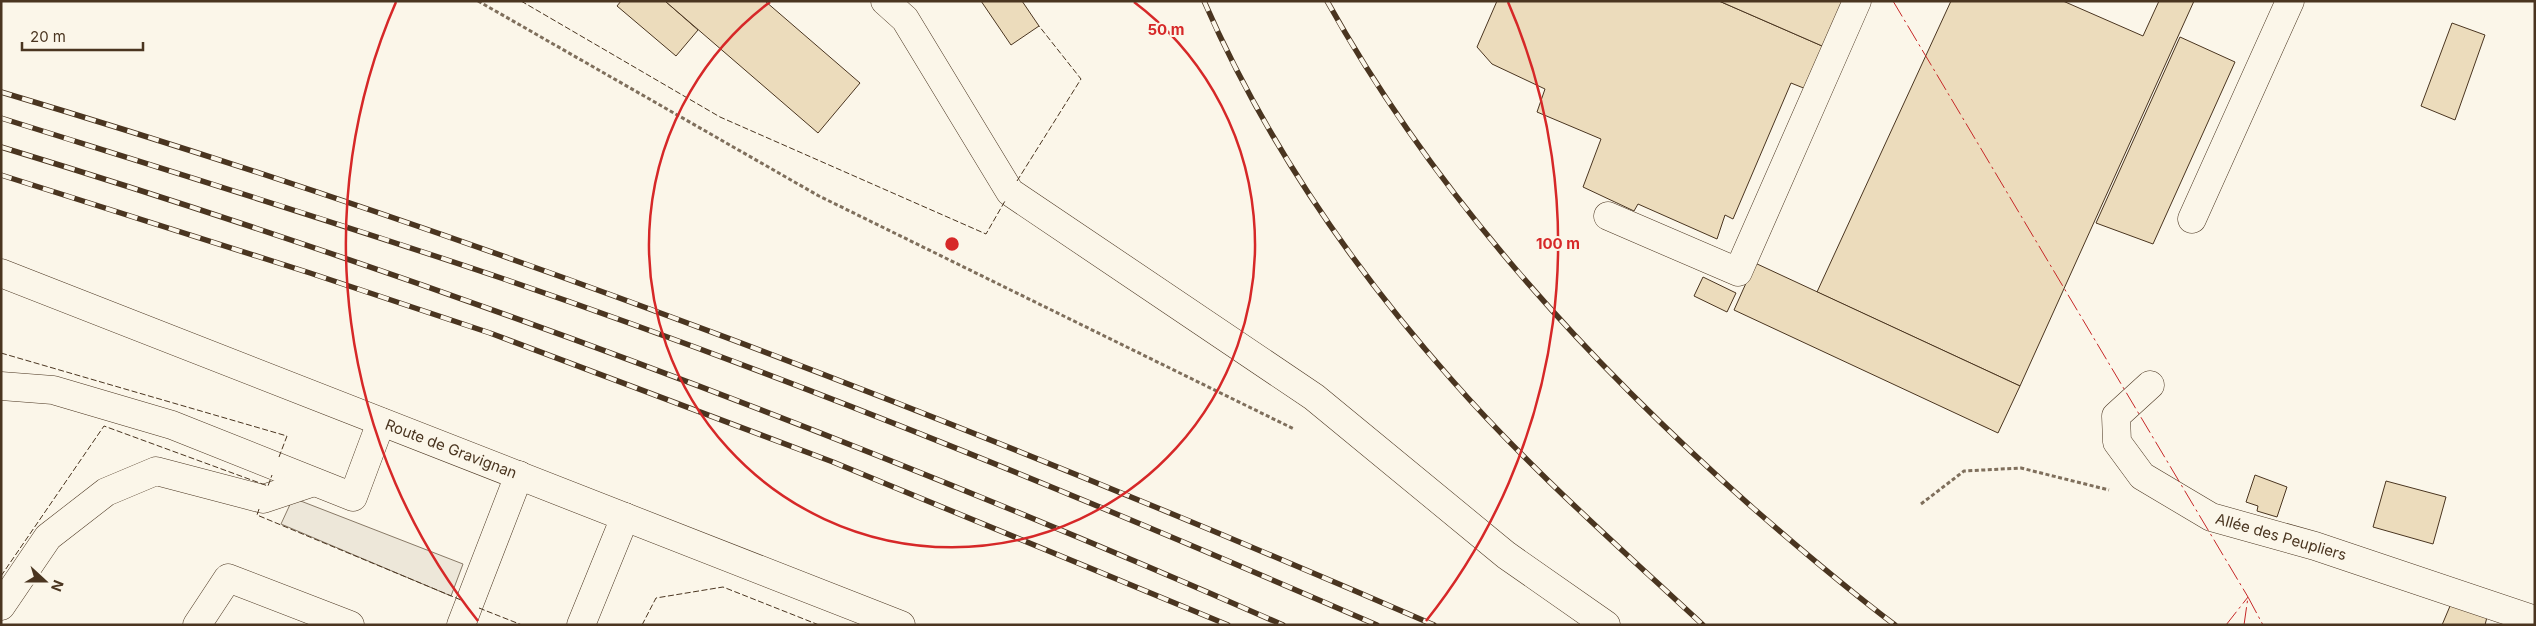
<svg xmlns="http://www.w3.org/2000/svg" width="2536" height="626" viewBox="0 0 2536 626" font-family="Inter,sans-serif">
  <rect width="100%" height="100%" fill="#fbf6e9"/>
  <polygon fill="#ede7d9" stroke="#887966" points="293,498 463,564 451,596 281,524"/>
  <g fill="#ecdcbc" stroke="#4a3520">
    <polygon points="621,1 665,1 698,30 676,56 617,6"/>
    <polygon points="665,1 765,1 860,83 818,133"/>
    <polygon points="981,1 1022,1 1039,26 1011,45"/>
    <polygon points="1497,1 1719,1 1829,49 1811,91 1791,83 1733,219 1725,215 1717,239 1638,204 1634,211 1583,187 1601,139 1537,112 1545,89 1492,64 1477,47"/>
    <polygon points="1719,1 1850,1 1829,49"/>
    <polygon points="1951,1 2063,1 2143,36 2159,1 2194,1 2020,386 1817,292"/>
    <polygon points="2452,23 2485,35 2455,120 2421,106"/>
    <polygon points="2180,37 2235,62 2153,244 2096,223"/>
    <polygon points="1755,263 2020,386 1998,433 1734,310"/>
    <polygon points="1703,277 1736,293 1727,312 1694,296"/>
    <polygon points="2255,475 2287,487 2277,517 2257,511 2258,506 2246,502"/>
    <polygon points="2386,481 2446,497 2433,544 2373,527"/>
    <polygon points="2453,599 2489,609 2485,625 2442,625"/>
  </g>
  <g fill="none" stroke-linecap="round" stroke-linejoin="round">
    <defs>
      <g id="minor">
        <polyline points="885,1 905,19 1010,192 1314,397 1506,555 1606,625"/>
        <polyline points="1608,216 1738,272 1857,1"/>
        <polyline points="2192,219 2290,1"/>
        <polyline points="1,273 901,625"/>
        <polyline points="2150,385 2116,416 2117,442 2142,476 2211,517 2315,546 2535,620"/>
        <polyline points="1,386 53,390 172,425 353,497 381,422"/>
        <polyline points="1,606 48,537 106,492 156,471 263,499 314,482"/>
        <polyline points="197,625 228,578 350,625"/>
        <polyline points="461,625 519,475"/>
        <polyline points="581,625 625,517"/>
      </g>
    </defs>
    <use href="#minor" stroke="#4a3520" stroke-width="29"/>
    <g stroke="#7f6f5c" stroke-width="3" stroke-dasharray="4 2.5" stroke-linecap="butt">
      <polyline points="478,1 819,196 1294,429"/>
      <polyline points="1921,504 1964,471 2021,468 2109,490"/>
    </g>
    <use href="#minor" stroke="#fbf6e9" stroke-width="28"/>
    <defs>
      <g id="rail">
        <path d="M1204,1C1264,139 1352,267 1451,379C1528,467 1617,545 1703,625"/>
        <path d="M1327,1C1435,195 1588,362 1753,508C1799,548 1846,588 1895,625"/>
        <path d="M1,92C490,238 966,422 1434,625"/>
        <path d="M1,118C170,171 339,223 507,280C802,381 1091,501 1377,625"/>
        <path d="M1,147C438,280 865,442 1283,625"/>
        <polyline points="1,175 310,273 490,333 833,462 1228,625"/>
      </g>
    </defs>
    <use href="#rail" stroke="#4a3520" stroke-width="5.5"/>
    <use href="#rail" stroke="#fbf6e9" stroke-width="4" stroke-dasharray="11" stroke-linecap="butt"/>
    <g stroke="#4a3520" stroke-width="1" stroke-dasharray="6 2.5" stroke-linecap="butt">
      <polyline points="521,1 720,117 986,234 1005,201"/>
      <polyline points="1017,181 1081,79 1039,26"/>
      <polyline points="1,353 287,436 279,457"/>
      <polyline points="259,509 257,515 461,600"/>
      <polyline points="1,576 104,426 268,486 272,475"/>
      <polyline points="479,608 522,625"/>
      <polyline points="642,625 656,598 723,587 819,625"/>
    </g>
    <g stroke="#c62828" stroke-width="1" stroke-dasharray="18 4 2.5 4" stroke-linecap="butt">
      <polyline points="1893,1 2248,597 2226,625"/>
      <polyline points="2244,625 2248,597 2263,625"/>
    </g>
  </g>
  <g fill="none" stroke="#d62828" stroke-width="2.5">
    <path d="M1134 2A303 303 0 1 1 770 2"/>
    <path d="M478 621A606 606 0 0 1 396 2M1508 2A606 606 0 0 1 1426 621"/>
  </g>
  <g text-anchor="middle" stroke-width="4" stroke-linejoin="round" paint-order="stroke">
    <g font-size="15" fill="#4a3520" stroke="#fbf6e9">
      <text transform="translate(451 449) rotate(21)" y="5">Route de Gravignan</text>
      <text transform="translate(2281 537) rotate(16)" y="5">Allée des Peupliers</text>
    </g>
  </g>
  <circle cx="952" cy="244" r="8" fill="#d62828" stroke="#fbf6e9" stroke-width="2.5"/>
  <g font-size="15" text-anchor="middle" font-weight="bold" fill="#d62828" stroke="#fbf6e9" stroke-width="4" stroke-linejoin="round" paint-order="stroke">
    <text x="1166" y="35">50 m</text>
    <text x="1558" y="249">100 m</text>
  </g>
  <rect width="2536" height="626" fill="none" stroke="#4a3520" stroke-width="5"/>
  <g transform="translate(45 581) rotate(111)" stroke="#fbf6e9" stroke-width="4" paint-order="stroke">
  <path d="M0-4L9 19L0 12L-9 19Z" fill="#4a3520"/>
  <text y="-8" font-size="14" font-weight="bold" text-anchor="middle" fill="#4a3520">N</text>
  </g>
  <path d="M22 42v8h121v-8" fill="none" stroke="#4a3520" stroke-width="2.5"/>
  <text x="30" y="42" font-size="15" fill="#4a3520" stroke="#fbf6e9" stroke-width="4" paint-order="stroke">20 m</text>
</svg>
